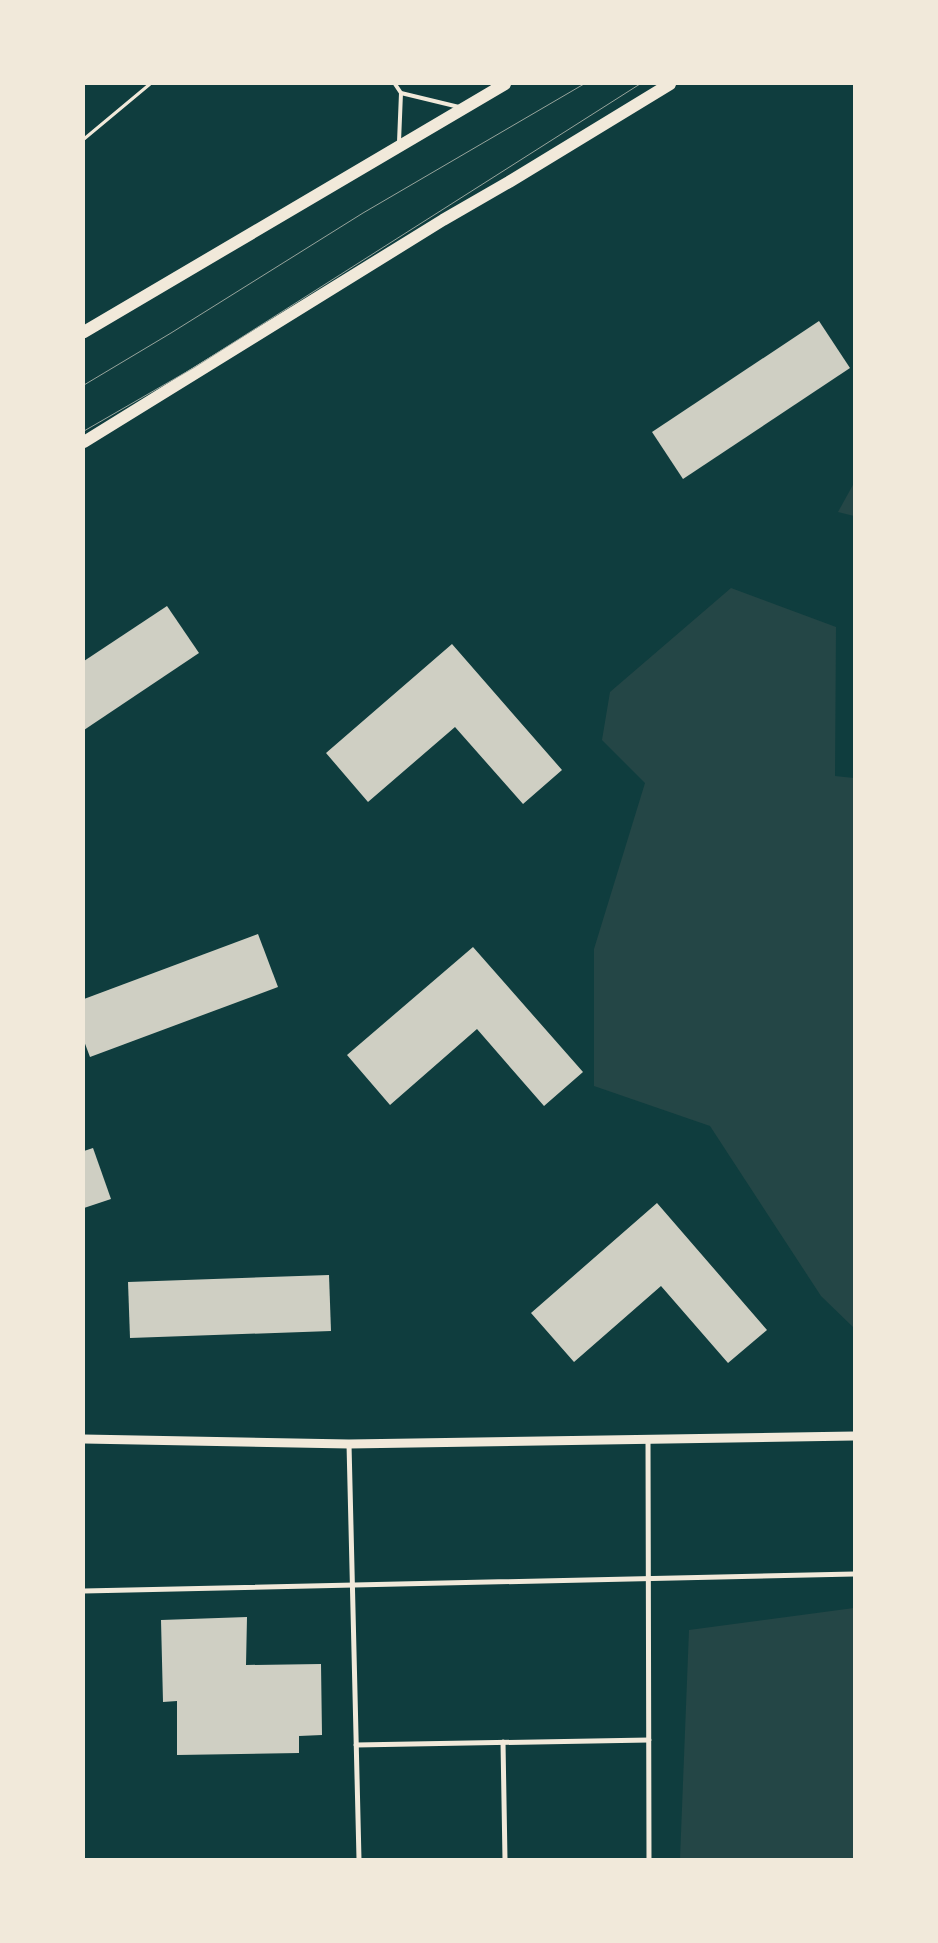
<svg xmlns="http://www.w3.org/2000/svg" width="938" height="1943" viewBox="0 0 938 1943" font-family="'Playfair Display',serif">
  <rect width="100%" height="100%" fill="#0f3d3e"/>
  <g fill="#244646">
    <polygon points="854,483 854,516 838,512"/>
    <polygon points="731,588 836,627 835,776 854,778 854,1328 821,1296 710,1126 594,1086 594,949 645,783 602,740 610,692"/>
    <polygon points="854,1608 854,1859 680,1859 689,1630"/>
  </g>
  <g fill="#cfcfc3">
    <polygon points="819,321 850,368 683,479 652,432"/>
    <polygon points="167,606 199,653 84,730 84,661"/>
    <polygon points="452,644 562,770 523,804 455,727 368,802 326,753"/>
    <polygon points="258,934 278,987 90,1057 84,1041 84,999"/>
    <polygon points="473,947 583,1072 544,1106 477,1029 390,1105 347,1055"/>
    <polygon points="93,1148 111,1199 84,1208 84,1151"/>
    <polygon points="657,1203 767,1330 728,1363 661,1286 574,1362 531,1313"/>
    <polygon points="329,1275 331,1331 130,1338 128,1282"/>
    <polygon points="247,1617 246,1665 321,1664 322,1735 299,1736 299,1753 177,1755 177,1701 163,1702 161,1620"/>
  </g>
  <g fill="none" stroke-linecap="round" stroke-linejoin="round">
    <polyline stroke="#f1e9da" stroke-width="3" points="84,139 150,84"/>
    <g stroke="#f1e9da" stroke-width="4">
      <polyline points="395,84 401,93 399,142"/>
      <polyline points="401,93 459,107"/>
    </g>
    <g stroke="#f1e9da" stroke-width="5">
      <polyline points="648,1439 649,1859"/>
      <polyline points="349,1444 359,1859"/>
      <polyline points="84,1591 854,1574"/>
      <polyline points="503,1742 505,1859"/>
      <polyline points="356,1745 649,1740"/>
    </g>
    <polyline stroke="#f1e9da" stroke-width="9" points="84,1439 349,1444 854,1436"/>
    <g stroke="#f1e9da" stroke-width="12">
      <polyline points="84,332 505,84"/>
      <polyline points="84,442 443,220 509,182 670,84"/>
    </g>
    <g stroke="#97a49c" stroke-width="1">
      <polyline points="84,385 171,333 363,213 584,84"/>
      <polyline points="84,431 195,367 640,84"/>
    </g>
  </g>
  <rect width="938" height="1943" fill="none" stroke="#f1e9da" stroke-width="170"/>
</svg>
